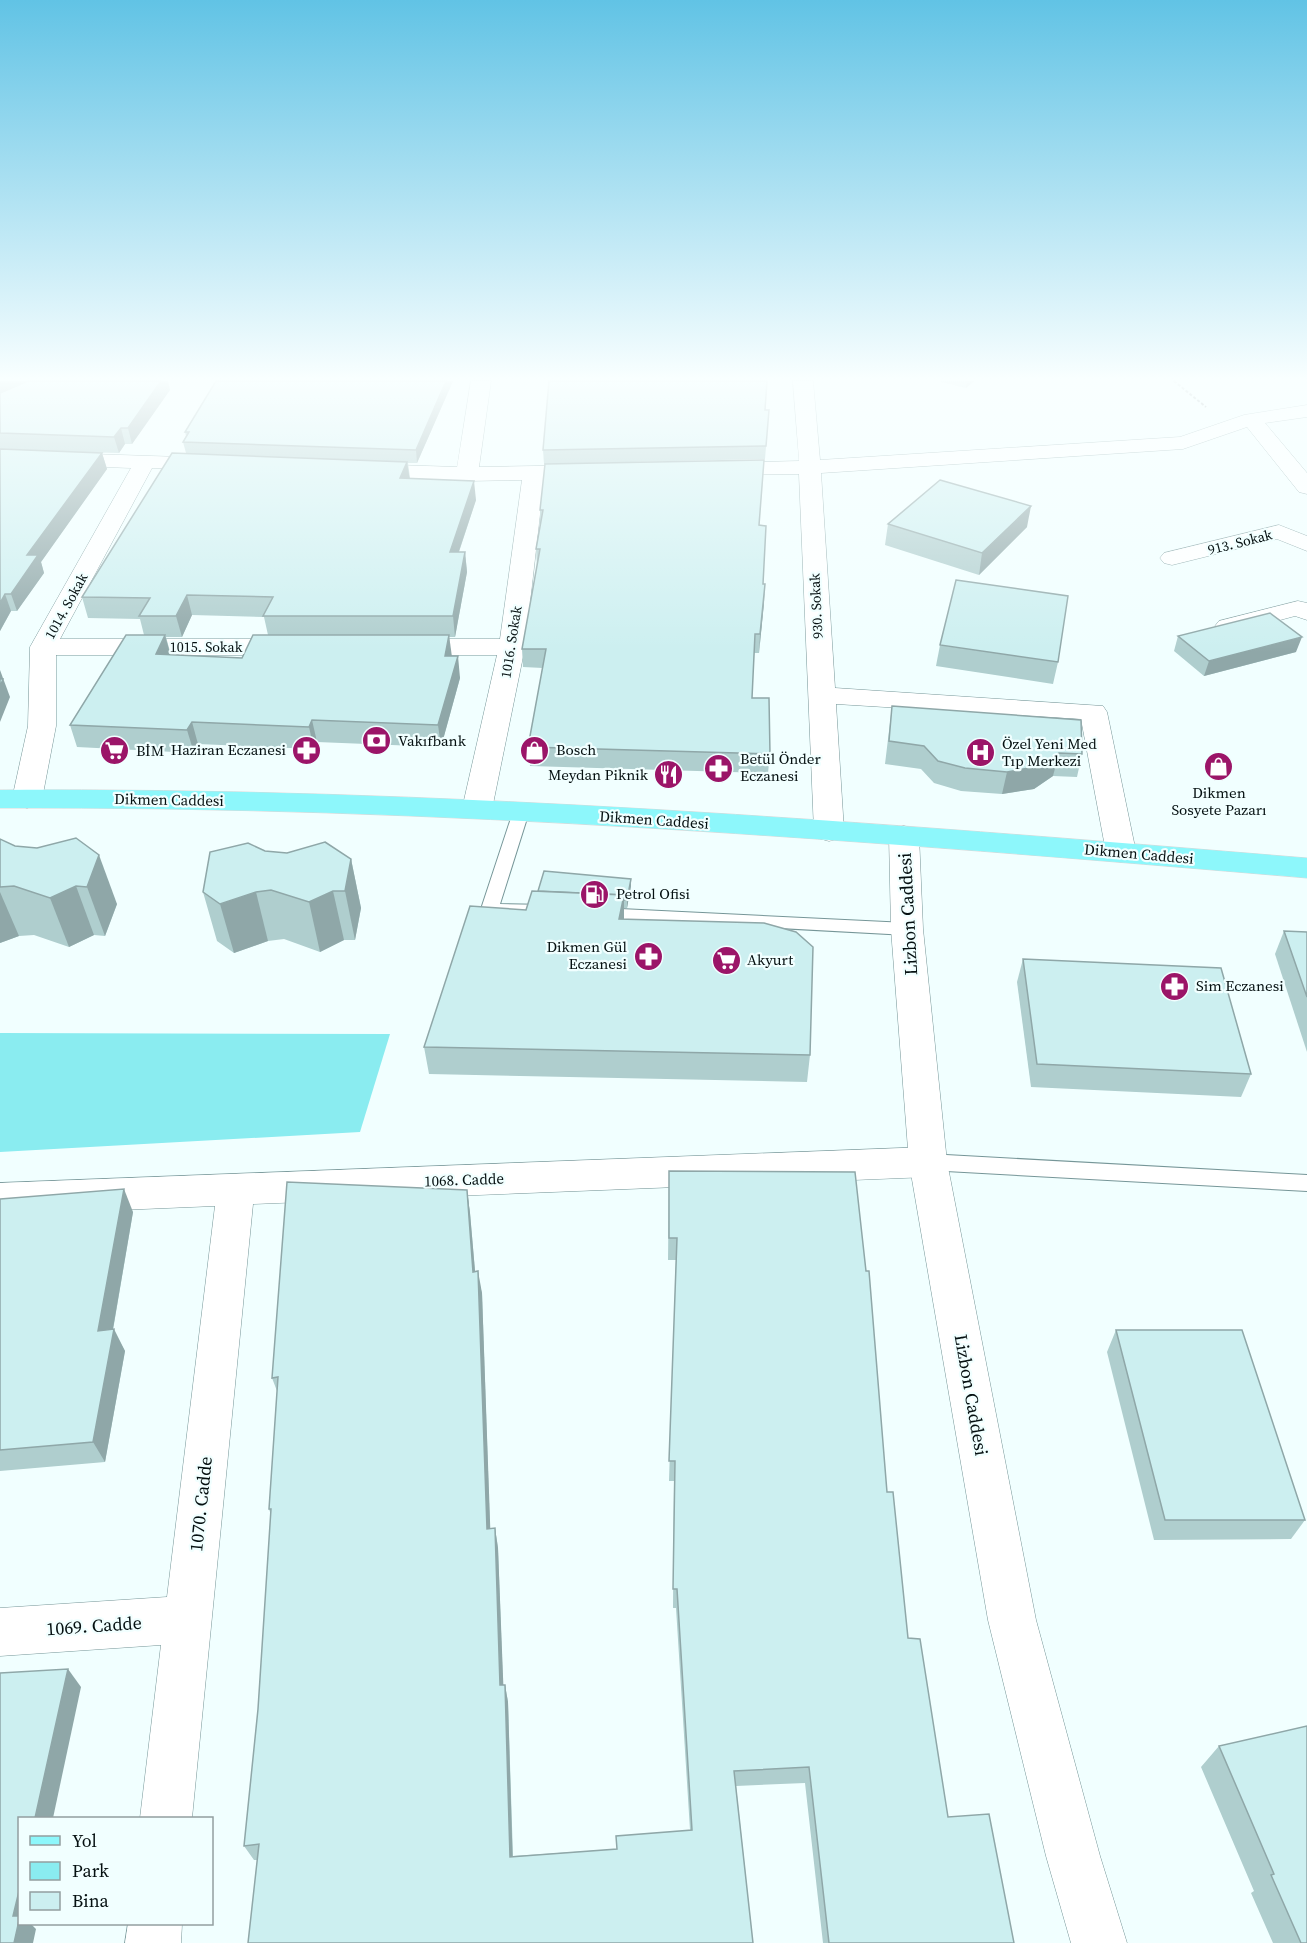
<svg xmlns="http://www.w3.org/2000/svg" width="1307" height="1943" viewBox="0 0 1307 1943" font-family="'Source Serif 4',serif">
  <rect width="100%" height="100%" fill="#f1ffff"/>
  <polygon fill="#8aecf0" points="0,1033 390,1034 360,1132 0,1152"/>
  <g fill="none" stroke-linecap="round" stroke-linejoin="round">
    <defs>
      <g id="service">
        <polygon points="521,807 529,812 500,904 549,905 555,907 558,911 555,915 490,915 484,913 481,909 513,812"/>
        <polygon points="600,908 907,923 913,925 916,929 913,933 907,935 594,918 591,914 594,910"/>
        <polygon points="928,1154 1307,1175 1307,1191 928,1170 921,1168 918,1162 921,1156"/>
      </g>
      <g id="minor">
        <polygon points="471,381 491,381 479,467 589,465 597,467 600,472 597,477 544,479 525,647 492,809 487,816 477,818 467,816 462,809 497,655 406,655 397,652 393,647 397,642 406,639 500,639 522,480 467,481 365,476 357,475 354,470 357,465 365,464 457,467"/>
        <polygon points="793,381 813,381 820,460 1180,437 1244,415 1307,405 1307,417 1265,423 1307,473 1307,494 1299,492 1247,427 1183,449 821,473 835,688 1103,706 1107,712 1136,852 1132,859 1121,862 1110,859 1106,852 1081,719 836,704 844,831 840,838 829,841 818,838 814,831 799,474 718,475 710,474 707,469 710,464 718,463 799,461"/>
        <polygon points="0,451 211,458 219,459 222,464 219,469 211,470 152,468 60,639 292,639 301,642 305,647 301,652 292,655 56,655 56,726 42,799 37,805 27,808 17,805 12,799 28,726 30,647 131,468 0,463"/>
        <polygon points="1279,525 1307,536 1307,551 1277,539 1172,565 1164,563 1160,558 1164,553"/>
        <polygon points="1298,601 1307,603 1307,620 1295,616 1228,634 1219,631 1215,626 1219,621"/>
        <polygon points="928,1147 941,1151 947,1162 941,1173 928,1177 253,1204 192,1818 140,1818 161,1645 0,1656 0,1608 167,1597 215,1206 0,1215 0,1183"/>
        <polygon points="128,1924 182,1924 181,1943 125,1943"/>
      </g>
      <polygon id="secondary" points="904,826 915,829 919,836 923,929 947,1162 1036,1620 1100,1856 1127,1943 1071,1943 1046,1856 988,1620 909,1162 891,929 889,836 893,829"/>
      <path id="primary" d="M0,790C436,787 872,822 1307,858V878C872,841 436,806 0,808Z"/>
    </defs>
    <use href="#service" stroke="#769698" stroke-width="2"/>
    <use href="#minor" stroke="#769698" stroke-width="1"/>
    <use href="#secondary" stroke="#769698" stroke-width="1"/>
    <use href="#primary" stroke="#d7d9d9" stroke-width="1"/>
    <polyline stroke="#758182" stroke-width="2" stroke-dasharray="3 2" stroke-linecap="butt" points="1174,381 1206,407"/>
    <use href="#service" fill="#fff" fill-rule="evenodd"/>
    <use href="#minor" fill="#fff" fill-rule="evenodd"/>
    <use href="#secondary" fill="#fff" fill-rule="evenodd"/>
    <use href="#primary" fill="#8df7fb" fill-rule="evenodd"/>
  </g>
  <g fill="#afcece" fill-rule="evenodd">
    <polygon points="0,381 27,381 17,386 170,390 132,444 125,444 119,453 43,451 102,453 107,469 41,562 44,573 17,611 11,611 0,631"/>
    <path d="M216,381H453L417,463H408L410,478L476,500L459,552H465L467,572L455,637H449L451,656L460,678L441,747L317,742L314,749L198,744L194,753L77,747L70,725L144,635L140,619L88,618L82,597L186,453L183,442L186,436L185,432ZM192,615L264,617L268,635L242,658L171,655L166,637H182Z"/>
    <polygon points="938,381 974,381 966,388"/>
    <polygon points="765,410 769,410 765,459 544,464 543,450"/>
    <polygon points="763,477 759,525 764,603 759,653 754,653 752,698 770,754 768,773 530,766 528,747 543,668 523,667 522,649 537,567 536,549 540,525 540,510"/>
    <polygon points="888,524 1027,527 979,575 885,545"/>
    <polygon points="1178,636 1296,652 1204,676 1174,651"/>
    <polygon points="940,645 1058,662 1053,684 936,666"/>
    <polygon points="892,706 1082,754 1077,777 1053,776 1034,789 1002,794 961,791 934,783 921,769 885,764"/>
    <polygon points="0,839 15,846 117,904 105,936 94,935 69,947 34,935 19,936 0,943"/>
    <polygon points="265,851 351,859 361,908 355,940 344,940 320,952 284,939 268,941 234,953 217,941 203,892"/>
    <polygon points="631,879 631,886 627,908 624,908 624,919 810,1055 807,1082 429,1074 424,1047 526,910 538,891"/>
    <polygon points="1284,931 1307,932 1307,1052 1275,954"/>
    <polygon points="1023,959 1251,1074 1241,1097 1031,1087 1017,982"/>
    <polygon points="669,1171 887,1492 908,1638 948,1817 1014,1943 823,1943 805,1783 736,1786 753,1943 257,1860 254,1860 244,1846 258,1709 271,1515 269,1509 277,1391 272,1378 467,1190 470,1213 475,1271 482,1293 490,1529 495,1528 498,1548 503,1685 505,1685 508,1702 513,1856 617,1849 690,1830 676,1608 673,1608 674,1481 669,1481 676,1260 668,1260"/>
    <polygon points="0,1199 133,1212 113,1330 125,1351 105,1462 0,1471"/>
    <polygon points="1116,1330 1305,1520 1291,1539 1154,1540 1107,1352"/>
    <polygon points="1219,1746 1307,1943 1273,1943 1251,1893 1254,1891 1201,1767"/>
  </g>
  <g fill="#8fa7a8">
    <polygon points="0,381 27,381 0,394"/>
    <polygon points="146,381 168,381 170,390 132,444 128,428"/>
    <polygon points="446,381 453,381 417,463 416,450"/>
    <polygon points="967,381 974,381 966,388"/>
    <polygon points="121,428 125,444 119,453 114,437"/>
    <polygon points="102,453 107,469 41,562 44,573 17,611 11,594 27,555"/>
    <polygon points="407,462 410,481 400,478"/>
    <polygon points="474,481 476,500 452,572 450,552"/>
    <polygon points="1031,506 1027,527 979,575 982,553"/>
    <polygon points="465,552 467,572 455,637 453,616"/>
    <polygon points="765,584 764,603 759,653 760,634"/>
    <polygon points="5,594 11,611 0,631 0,603"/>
    <polygon points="187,595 192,615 182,637 176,616"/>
    <polygon points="165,635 171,657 156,654"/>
    <polygon points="449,635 452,657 445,656"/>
    <polygon points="1302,637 1296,652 1204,676 1209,661"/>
    <polygon points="458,656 460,678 441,747 438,725"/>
    <polygon points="0,670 10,697 0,722"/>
    <polygon points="312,720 317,742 314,749 309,727"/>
    <polygon points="192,722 198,744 194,753 187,730"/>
    <polygon points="1059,753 1053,776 1034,789 1002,794 1007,772"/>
    <polygon points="99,855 117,904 105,936 87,887"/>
    <polygon points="351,859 361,908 355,940 345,891"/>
    <polygon points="631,879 631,886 627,908 627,900"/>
    <polygon points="76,886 94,935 69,947 50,898"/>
    <polygon points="333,891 344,940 320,952 309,902"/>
    <polygon points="0,892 19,936 0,943"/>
    <polygon points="256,892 268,941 234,953 220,904"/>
    <polygon points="624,895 624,923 619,919"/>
    <polygon points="124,1189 133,1212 109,1352 98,1331"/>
    <polygon points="467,1190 470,1213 477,1294 473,1272"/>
    <polygon points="478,1271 482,1293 491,1549 487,1529"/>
    <polygon points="114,1329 125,1351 105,1462 93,1442"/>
    <polygon points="495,1528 498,1548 504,1702 500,1685"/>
    <polygon points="68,1669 81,1687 53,1818 35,1818"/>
    <polygon points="505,1685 508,1702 513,1871 510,1857"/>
    <polygon points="20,1887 20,1923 31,1923 31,1924 36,1929 33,1943 14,1943 13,1916"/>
  </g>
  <g fill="#cceff0" stroke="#8fa7a8" stroke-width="1.5">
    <polygon points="28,381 161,381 128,428 121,428 114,437 0,433 0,393"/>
    <polygon points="216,381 446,381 416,450 183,442 189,432 185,432"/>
    <polygon points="549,381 767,381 765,410 769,410 766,446 543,450"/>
    <polygon points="0,449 102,453 27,555 38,555 11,594 5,594 0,603"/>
    <polygon points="172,453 407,462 400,478 474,481 450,552 465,552 453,616 263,616 273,597 187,595 176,616 139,616 150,598 82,597"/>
    <polygon points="764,460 759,525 766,526 763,584 765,584 760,634 755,634 752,698 769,698 770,754 528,747 546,649 522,649 540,549 536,549 543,510 540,510 545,464"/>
    <polygon points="940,480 1031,506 982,553 888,524"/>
    <polygon points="956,580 1068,596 1058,662 940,645"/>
    <polygon points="1270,613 1302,637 1209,661 1178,636"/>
    <polygon points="126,635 165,635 156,654 242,658 253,635 449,635 445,656 458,656 438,725 312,720 309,727 192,722 187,730 70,725"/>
    <polygon points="0,679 3,679 0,687"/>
    <polygon points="892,706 1081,720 1082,754 1059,753 1040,766 1007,772 965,768 938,761 924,746 889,741"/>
    <polygon points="76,838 99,855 87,887 76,886 50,898 14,886 0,887 0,839 15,846 37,848"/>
    <polygon points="325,842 351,859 345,891 333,891 309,902 271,890 256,892 220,904 203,892 210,852 248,843 265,851 287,853"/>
    <polygon points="544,871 631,879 627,900 624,900 624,895 538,891"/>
    <polygon points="532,891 624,895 619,919 764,923 796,932 813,947 810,1055 424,1047 470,906 526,910"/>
    <polygon points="1284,931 1307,932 1307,997"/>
    <polygon points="1023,959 1221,968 1251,1074 1037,1064"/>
    <polygon points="669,1171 855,1172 866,1271 869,1271 887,1492 893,1492 908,1638 920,1639 948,1817 989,1814 1014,1943 829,1943 809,1767 734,1771 753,1943 248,1943 259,1844 244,1846 258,1709 271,1509 269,1509 278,1377 272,1378 287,1182 467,1190 473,1272 478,1271 487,1529 495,1528 500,1685 505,1685 510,1857 617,1849 616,1836 692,1830 677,1589 673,1589 675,1461 669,1461 677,1238 669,1238"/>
    <polygon points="124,1189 98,1331 114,1329 93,1442 0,1450 0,1199"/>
    <polygon points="1116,1330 1242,1330 1305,1520 1165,1520"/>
    <polygon points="68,1669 35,1818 20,1818 20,1887 13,1916 20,1916 14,1943 0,1943 0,1673"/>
    <polygon points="1307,1726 1307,1943 1301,1943 1271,1875 1274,1874 1219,1746"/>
  </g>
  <linearGradient id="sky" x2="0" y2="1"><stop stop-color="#61c3e5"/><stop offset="0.58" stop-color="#f9ffff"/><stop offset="1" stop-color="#f9ffff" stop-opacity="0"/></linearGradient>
  <rect width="1307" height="653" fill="url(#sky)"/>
  <defs>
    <symbol id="bank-disc" viewBox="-11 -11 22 22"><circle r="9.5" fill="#9b1568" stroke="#f1ffff"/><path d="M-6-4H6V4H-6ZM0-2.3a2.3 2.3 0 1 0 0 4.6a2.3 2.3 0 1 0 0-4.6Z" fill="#fff"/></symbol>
    <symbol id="pharmacy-disc" viewBox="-11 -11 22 22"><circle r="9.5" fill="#9b1568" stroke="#f1ffff"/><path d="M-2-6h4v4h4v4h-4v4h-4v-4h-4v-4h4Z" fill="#fff"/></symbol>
    <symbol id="shop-disc" viewBox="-11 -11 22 22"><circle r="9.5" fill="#9b1568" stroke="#f1ffff"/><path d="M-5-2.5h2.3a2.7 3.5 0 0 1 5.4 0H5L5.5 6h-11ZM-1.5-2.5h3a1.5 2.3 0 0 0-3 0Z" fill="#fff"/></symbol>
    <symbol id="supermarket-disc" viewBox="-11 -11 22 22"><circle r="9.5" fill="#9b1568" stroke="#f1ffff"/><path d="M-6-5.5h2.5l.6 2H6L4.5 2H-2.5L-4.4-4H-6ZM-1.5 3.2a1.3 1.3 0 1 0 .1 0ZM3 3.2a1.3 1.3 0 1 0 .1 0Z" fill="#fff"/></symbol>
    <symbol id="hospital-disc" viewBox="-11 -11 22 22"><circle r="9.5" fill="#9b1568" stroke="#f1ffff"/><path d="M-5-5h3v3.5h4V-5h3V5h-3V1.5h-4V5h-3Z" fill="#fff"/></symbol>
    <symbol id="restaurant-disc" viewBox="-11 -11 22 22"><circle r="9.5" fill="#9b1568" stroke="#f1ffff"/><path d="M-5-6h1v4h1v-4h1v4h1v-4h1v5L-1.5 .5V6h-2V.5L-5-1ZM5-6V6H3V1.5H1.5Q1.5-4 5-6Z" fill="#fff"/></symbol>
    <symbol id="fuel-disc" viewBox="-11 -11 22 22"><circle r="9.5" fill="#9b1568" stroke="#f1ffff"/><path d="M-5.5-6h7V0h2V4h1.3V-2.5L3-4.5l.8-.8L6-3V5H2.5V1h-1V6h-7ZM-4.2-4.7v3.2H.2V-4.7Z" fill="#fff"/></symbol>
  </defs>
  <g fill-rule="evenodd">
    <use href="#bank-disc" x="360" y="724" width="33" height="33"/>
    <use href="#pharmacy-disc" x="290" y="734" width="33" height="33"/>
    <use href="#shop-disc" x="518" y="734" width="33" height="33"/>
    <use href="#supermarket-disc" x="98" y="734" width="33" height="33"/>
    <use href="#hospital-disc" x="964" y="736" width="33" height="33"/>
    <use href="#shop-disc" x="1202" y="750" width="33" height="33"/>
    <use href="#pharmacy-disc" x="702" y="752" width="33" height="33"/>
    <use href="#restaurant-disc" x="652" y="758" width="33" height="33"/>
    <use href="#fuel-disc" x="578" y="878" width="33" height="33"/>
    <use href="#pharmacy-disc" x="632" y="940" width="33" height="33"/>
    <use href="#supermarket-disc" x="710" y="944" width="33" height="33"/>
    <use href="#pharmacy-disc" x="1158" y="970" width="33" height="33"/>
  </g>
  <g text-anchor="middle" stroke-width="4.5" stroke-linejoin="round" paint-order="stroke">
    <g font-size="14" fill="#051011" stroke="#f1ffff">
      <text transform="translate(1240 542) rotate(-14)" y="5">913. Sokak</text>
      <text transform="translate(66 606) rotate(-61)" y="5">1014. Sokak</text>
      <text transform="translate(816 606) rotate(-93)" y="5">930. Sokak</text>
      <text transform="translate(511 642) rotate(-81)" y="5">1016. Sokak</text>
      <text x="206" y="652">1015. Sokak</text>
    </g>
    <g font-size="15" fill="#051011" stroke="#f1ffff" text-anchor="start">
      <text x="398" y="746">Vakıfbank</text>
      <text x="1002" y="749">Özel Yeni Med<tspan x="1002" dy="17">Tıp Merkezi</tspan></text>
      <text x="286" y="755" text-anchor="end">Haziran Eczanesi</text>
      <text x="556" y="755">Bosch</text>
      <text x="136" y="756">BİM</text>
      <text x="740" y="764">Betül Önder<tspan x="740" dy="17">Eczanesi</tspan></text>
      <text x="648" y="780" text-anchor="end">Meydan Piknik</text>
      <text x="1219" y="798" text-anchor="middle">Dikmen<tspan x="1219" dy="17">Sosyete Pazarı</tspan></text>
      <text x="616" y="899">Petrol Ofisi</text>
      <text x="627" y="952" text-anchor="end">Dikmen Gül<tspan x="627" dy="17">Eczanesi</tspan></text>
      <text x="747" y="965">Akyurt</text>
      <text x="1196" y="991">Sim Eczanesi</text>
    </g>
    <g font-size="15" fill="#051011" stroke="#f1ffff">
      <text transform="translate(169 800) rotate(1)" y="5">Dikmen Caddesi</text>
      <text transform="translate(654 820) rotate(4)" y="5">Dikmen Caddesi</text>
      <text transform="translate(1139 854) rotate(5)" y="5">Dikmen Caddesi</text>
      <text transform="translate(464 1180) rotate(-2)" y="5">1068. Cadde</text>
    </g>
    <g font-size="18" fill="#051011" stroke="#f1ffff">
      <text transform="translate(908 914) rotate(-93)" y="6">Lizbon Caddesi</text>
      <text transform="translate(971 1395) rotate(80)" y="6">Lizbon Caddesi</text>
      <text transform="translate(201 1504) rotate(-84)" y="6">1070. Cadde</text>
      <text transform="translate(94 1626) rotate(-4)" y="6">1069. Cadde</text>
    </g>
  </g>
  <rect x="18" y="1817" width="195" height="108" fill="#f1ffff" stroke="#939fa0" stroke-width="1.5"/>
  <rect x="30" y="1836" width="30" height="9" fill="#8df7fb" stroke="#939fa0" stroke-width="1.5"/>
  <text x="72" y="1847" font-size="18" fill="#051011">Yol</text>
  <rect x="30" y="1862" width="30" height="18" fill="#8aecf0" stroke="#939fa0" stroke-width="1.5"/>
  <text x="72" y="1877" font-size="18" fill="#051011">Park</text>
  <rect x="30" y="1892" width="30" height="18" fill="#cceff0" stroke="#939fa0" stroke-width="1.5"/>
  <text x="72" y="1907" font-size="18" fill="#051011">Bina</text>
</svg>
